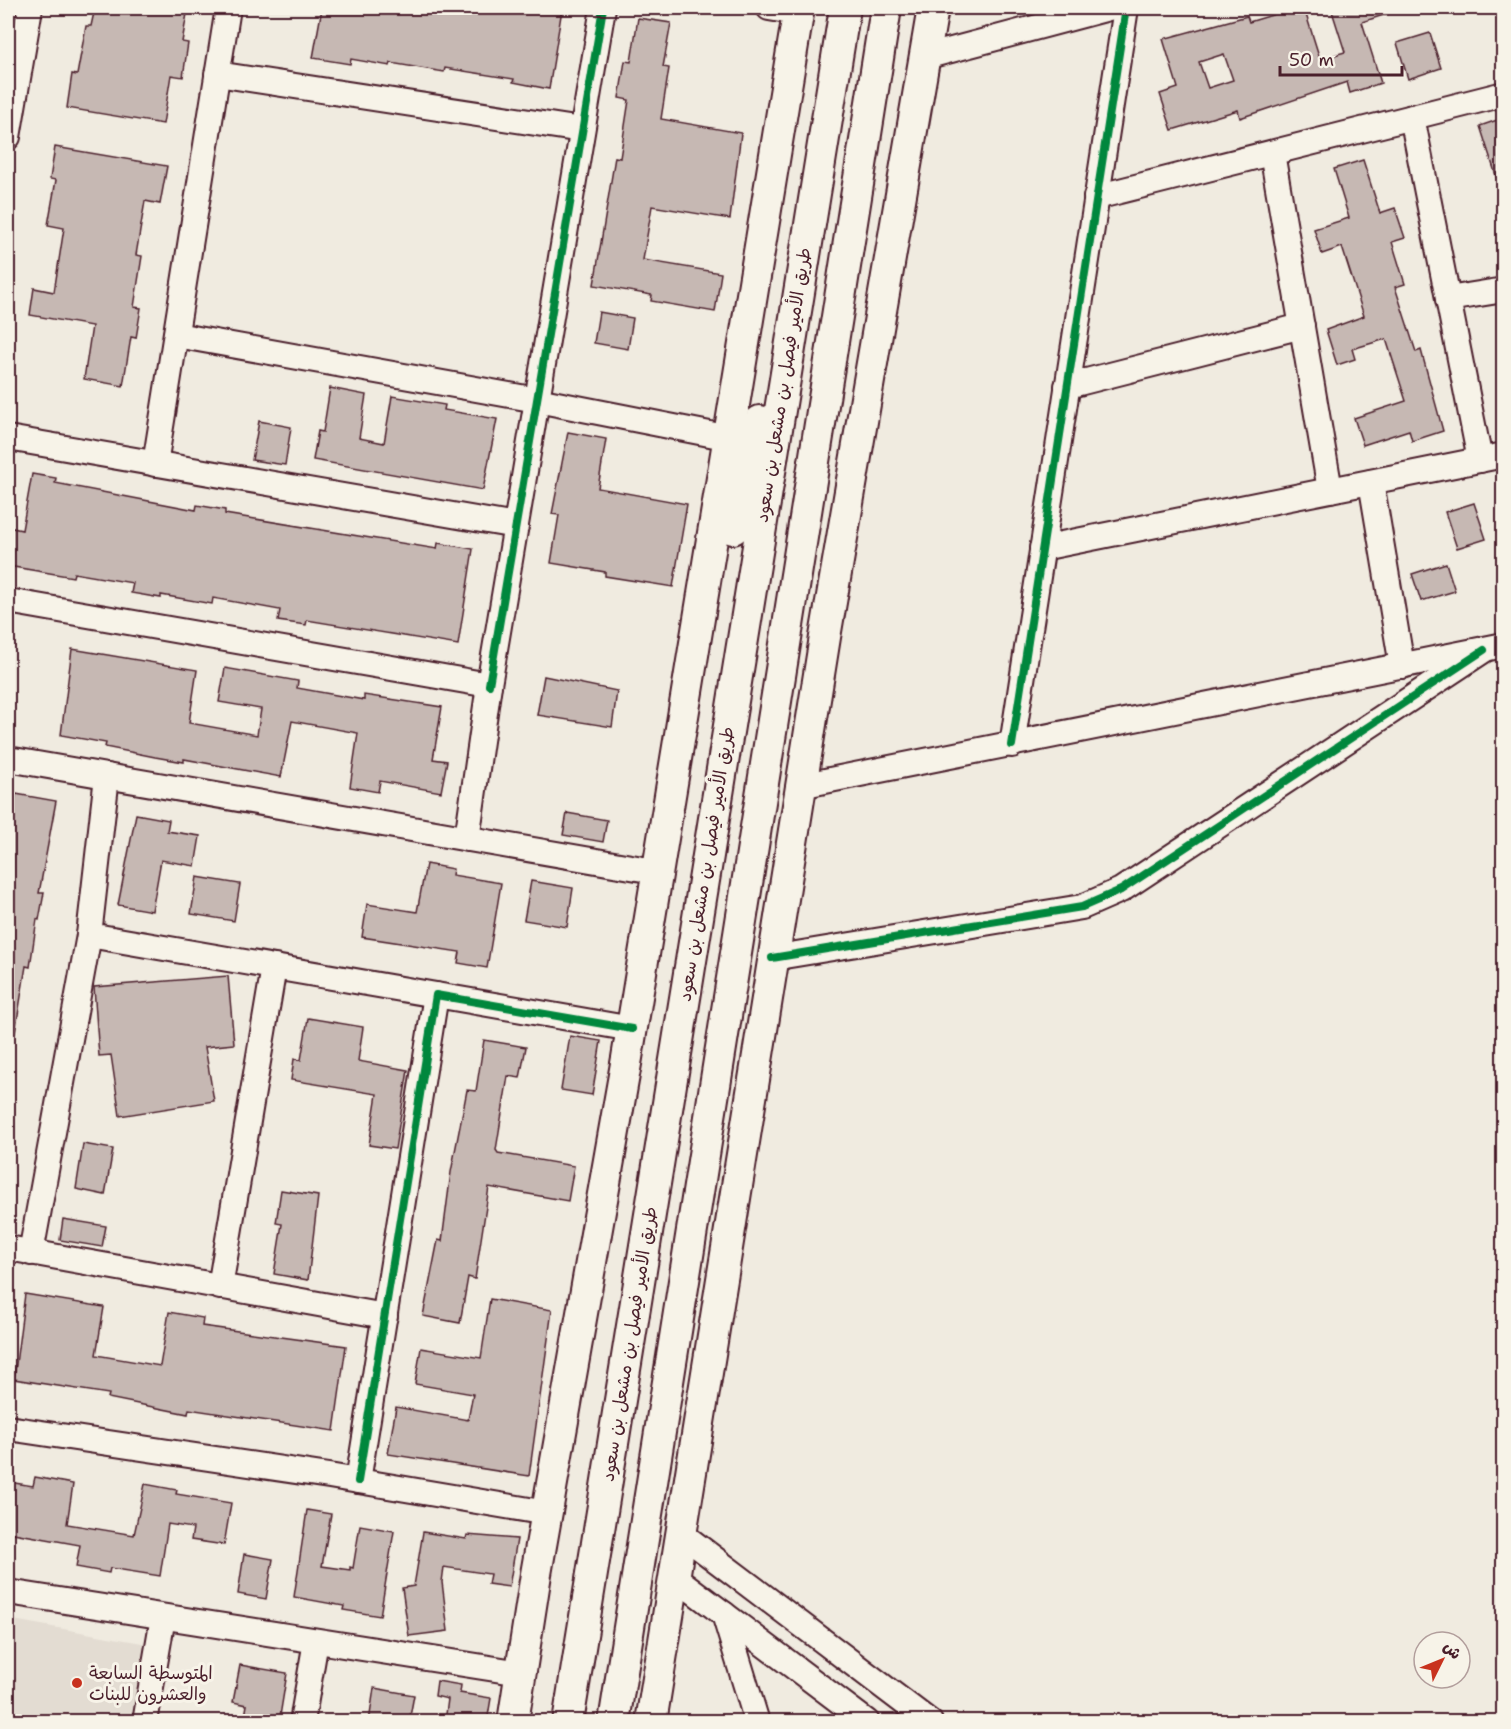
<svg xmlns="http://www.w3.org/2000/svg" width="1511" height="1729" viewBox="0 0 1511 1729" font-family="'Shantell Sans','Playpen Sans Arabic',sans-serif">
  <rect width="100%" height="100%" fill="#f0ebe0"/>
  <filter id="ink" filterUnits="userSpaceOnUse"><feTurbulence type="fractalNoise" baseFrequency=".0167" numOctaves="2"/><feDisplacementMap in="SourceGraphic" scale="12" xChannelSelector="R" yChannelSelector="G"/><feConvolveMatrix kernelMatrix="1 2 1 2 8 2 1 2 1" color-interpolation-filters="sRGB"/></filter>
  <g filter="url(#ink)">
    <polygon fill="#e3dcd2" points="8,1619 153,1645 139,1721 8,1721"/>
    <g fill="#c6b8b3" stroke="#4a1f2b" stroke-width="1.5" fill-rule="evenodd">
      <polygon points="95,8 188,8 182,42 188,43 183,77 171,75 163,124 67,108 72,74 77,75 86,26 91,26"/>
      <polygon points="322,8 562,9 549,89 513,82 514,79 445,68 444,72 391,63 390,66 351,59 350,64 313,58"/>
      <path d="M1296,8H1304L1320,59L1345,52L1331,8H1398L1399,10L1362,22L1381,83L1350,93L1347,82L1240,118L1238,110L1172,130L1160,94L1178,88L1163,39L1247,16L1249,22ZM1224,54L1233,80L1208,88L1199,62Z"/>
      <polygon points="638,18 671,23 663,67 669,68 661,119 741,133 730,219 652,206 643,260 721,273 715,312 651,301 652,295 594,285 615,157 620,158 629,100 619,98 625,61 631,62"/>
      <polygon points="1430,33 1441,68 1408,79 1397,43"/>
      <polygon points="1503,118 1503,191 1501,191 1480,126"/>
      <polygon points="55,147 167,166 160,204 145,201 136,255 142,256 134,307 141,308 136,338 131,337 123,386 84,379 92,326 30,315 34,288 54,292 64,228 48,225 56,180 50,179"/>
      <polygon points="1363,160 1380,213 1395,208 1405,238 1392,242 1405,284 1395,287 1416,352 1421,350 1443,431 1412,441 1409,430 1363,445 1354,418 1406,401 1386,339 1352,349 1355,359 1337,365 1326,330 1364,316 1342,247 1322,254 1314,229 1349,218 1334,169"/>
      <polygon points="599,312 633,318 628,349 594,343"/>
      <polygon points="330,388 366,395 359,438 384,443 392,396 445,405 444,410 497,419 483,490 313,460 318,431 323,432"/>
      <polygon points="259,421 291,427 285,465 252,460"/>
      <polygon points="568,432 606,439 598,488 687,504 673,587 605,576 605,572 551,563 559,515 552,514"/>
      <polygon points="32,474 56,478 55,483 196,510 197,505 225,510 225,514 437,549 438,543 473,549 458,645 307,620 306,625 278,621 280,610 213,598 212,604 161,595 161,598 131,593 133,583 74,573 73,577 8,566 8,527 22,530"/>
      <polygon points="1474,503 1486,539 1457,548 1445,512"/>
      <polygon points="1446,563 1455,591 1421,601 1412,574"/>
      <polygon points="72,649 197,670 189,723 257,735 261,709 219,702 225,668 298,681 297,688 364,700 364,695 442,707 433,759 447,761 441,792 380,781 378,792 350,787 358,733 292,721 281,777 184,759 184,762 155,757 105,747 106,743 61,735"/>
      <polygon points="544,676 617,691 612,727 537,715"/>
      <polygon points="16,794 56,801 39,893 44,893 39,920 37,919 30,967 26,966 15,1033 8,1033 8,846"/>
      <polygon points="567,813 607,820 603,842 563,835"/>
      <polygon points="136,814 169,820 167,831 200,836 195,866 161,860 152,911 118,905"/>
      <polygon points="426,864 453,869 452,875 501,883 487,968 458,963 460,952 362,937 367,904 417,912"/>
      <polygon points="197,877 240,884 234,921 191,914"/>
      <polygon points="531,881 573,888 567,927 524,920"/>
      <polygon points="228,976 234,1044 205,1047 214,1101 120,1116 111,1055 99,1056 94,987"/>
      <polygon points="308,1018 363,1027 358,1061 408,1070 395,1149 369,1145 377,1094 291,1080 294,1059 301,1060"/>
      <polygon points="570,1036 601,1041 592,1095 561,1090"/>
      <polygon points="484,1040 526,1047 520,1078 508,1076 496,1150 498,1153 574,1166 568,1201 489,1187 475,1279 468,1277 460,1323 423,1316 438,1240 442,1241 451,1172 467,1090 476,1091"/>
      <polygon points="83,1144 113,1149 105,1195 76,1189"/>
      <polygon points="281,1190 318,1196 308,1280 274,1274 282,1224 276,1223"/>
      <polygon points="63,1219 106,1226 102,1247 60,1240"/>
      <polygon points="25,1294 104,1307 96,1355 160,1366 169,1312 203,1318 202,1326 346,1346 334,1431 189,1409 188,1414 108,1398 109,1394 14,1379"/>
      <polygon points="490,1299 552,1310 529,1476 388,1454 396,1407 468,1420 473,1394 415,1384 421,1348 481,1358"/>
      <polygon points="35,1477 73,1484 67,1524 134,1535 145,1484 177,1490 176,1494 231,1503 224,1545 191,1540 193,1528 168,1524 160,1576 110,1568 109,1573 76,1567 80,1545 8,1532 8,1482 33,1486"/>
      <polygon points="307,1510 331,1514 322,1566 350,1570 350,1567 353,1568 360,1525 394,1531 380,1616 343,1610 344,1606 294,1597"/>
      <polygon points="423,1532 466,1539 467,1535 517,1539 509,1587 488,1584 490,1574 444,1567 442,1582 448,1631 409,1636 402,1588 414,1586"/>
      <polygon points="244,1554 273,1559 266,1599 238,1594"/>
      <polygon points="240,1665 287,1673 279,1722 244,1722 247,1705 233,1702"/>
      <polygon points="437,1681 461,1685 460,1693 491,1698 487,1722 445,1722 448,1699 435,1696"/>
      <polygon points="374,1688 414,1695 409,1722 369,1722"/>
    </g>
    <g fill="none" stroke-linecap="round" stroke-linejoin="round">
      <defs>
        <g id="minor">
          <polyline points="769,8 798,13"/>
          <polyline points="925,57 1109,8"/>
          <polyline points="217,74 582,130"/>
          <polyline points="1412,117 1480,460"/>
          <polyline points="8,137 30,8"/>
          <polyline points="1272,153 1330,490"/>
          <polyline points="1096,197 1504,94"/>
          <polyline points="1448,299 1504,290"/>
          <polyline points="176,335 537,400 730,438"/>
          <polyline points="1067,386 1302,326"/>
          <polyline points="8,438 516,526"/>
          <polyline points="155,464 228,8"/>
          <polyline points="1371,482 1402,666"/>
          <polyline points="1042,548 1504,455"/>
          <polyline points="8,601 489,685 467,839"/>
          <polyline points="489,685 603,8"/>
          <polyline points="1012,745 1126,8"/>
          <polyline points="8,759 660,872"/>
          <polyline points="107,776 89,935 436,995"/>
          <polyline points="800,786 1504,645"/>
          <polyline points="772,958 1082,907 1121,890 1484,650"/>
          <polyline points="8,1248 385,1316"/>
          <polyline points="31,1253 89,935"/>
          <polyline points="220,1287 274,967"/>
          <polyline points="8,1428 329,1476 547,1513"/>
          <polyline points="358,1481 436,995 632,1029"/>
          <polyline points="683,1535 930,1722"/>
          <polyline points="676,1578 867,1722"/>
          <polyline points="8,1592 521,1673"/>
          <polyline points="724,1614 757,1722"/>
          <polyline points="145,1722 163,1617"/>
          <polyline points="302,1722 316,1641"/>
        </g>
        <g id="major">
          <polyline points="733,529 760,421"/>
          <polyline points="513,1722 536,1574 627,1058 799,8"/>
          <polyline points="568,1722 845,8"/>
          <polyline points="614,1722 886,8"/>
          <polyline points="651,1722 825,637 933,8"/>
        </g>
      </defs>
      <use href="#minor" stroke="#4a1f2b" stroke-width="28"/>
      <use href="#major" stroke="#4a1f2b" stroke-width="34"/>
      <use href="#minor" stroke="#f7f3e8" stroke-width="24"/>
      <use href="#major" stroke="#f7f3e8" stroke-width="30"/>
      <defs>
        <g id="cycleway">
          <polyline points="489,685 603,8"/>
          <polyline points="1012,745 1126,8"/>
          <polyline points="772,958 1082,907 1121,890 1484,650"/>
          <polyline points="358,1481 436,995 632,1029"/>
        </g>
      </defs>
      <use href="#cycleway" stroke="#f7f3e8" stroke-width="11"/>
      <use href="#cycleway" stroke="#00873e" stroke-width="8"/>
    </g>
  </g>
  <circle fill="#c8321e" stroke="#f7f3e8" stroke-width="2" cx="77" cy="1683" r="6"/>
  <g text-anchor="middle" stroke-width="6" stroke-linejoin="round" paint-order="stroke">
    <g font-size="18" fill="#4a1f2b" stroke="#f7f3e8">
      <text transform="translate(783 385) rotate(-81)" y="6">طريق الأمير فيصل بن مشعل بن سعود</text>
      <text transform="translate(706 864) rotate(-81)" y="6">طريق الأمير فيصل بن مشعل بن سعود</text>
      <text transform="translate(629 1344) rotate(-81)" y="6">طريق الأمير فيصل بن مشعل بن سعود</text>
    </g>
    <g font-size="18" fill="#4a1f2b" stroke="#f7f3e8" text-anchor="start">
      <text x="89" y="1679">المتوسطة السابعة<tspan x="89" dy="21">والعشرون للبنات</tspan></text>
    </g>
  </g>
  <rect width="1511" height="1729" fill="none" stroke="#f7f3e8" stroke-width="30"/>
  <rect x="15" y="15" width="1481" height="1699" fill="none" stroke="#4a1f2b" stroke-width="2" filter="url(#ink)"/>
  <g transform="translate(1442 1660) rotate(47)"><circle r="28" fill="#f7f3e8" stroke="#b29e9c" stroke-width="1.5"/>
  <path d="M0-4.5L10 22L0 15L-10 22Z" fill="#c8321e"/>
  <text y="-9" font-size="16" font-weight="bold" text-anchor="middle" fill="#4a1f2b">ش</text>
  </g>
  <path d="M1280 66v9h122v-9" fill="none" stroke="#4a1f2b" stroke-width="3"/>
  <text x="1289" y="66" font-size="18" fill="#4a1f2b" stroke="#f7f3e8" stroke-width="4.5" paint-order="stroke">50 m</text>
</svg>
